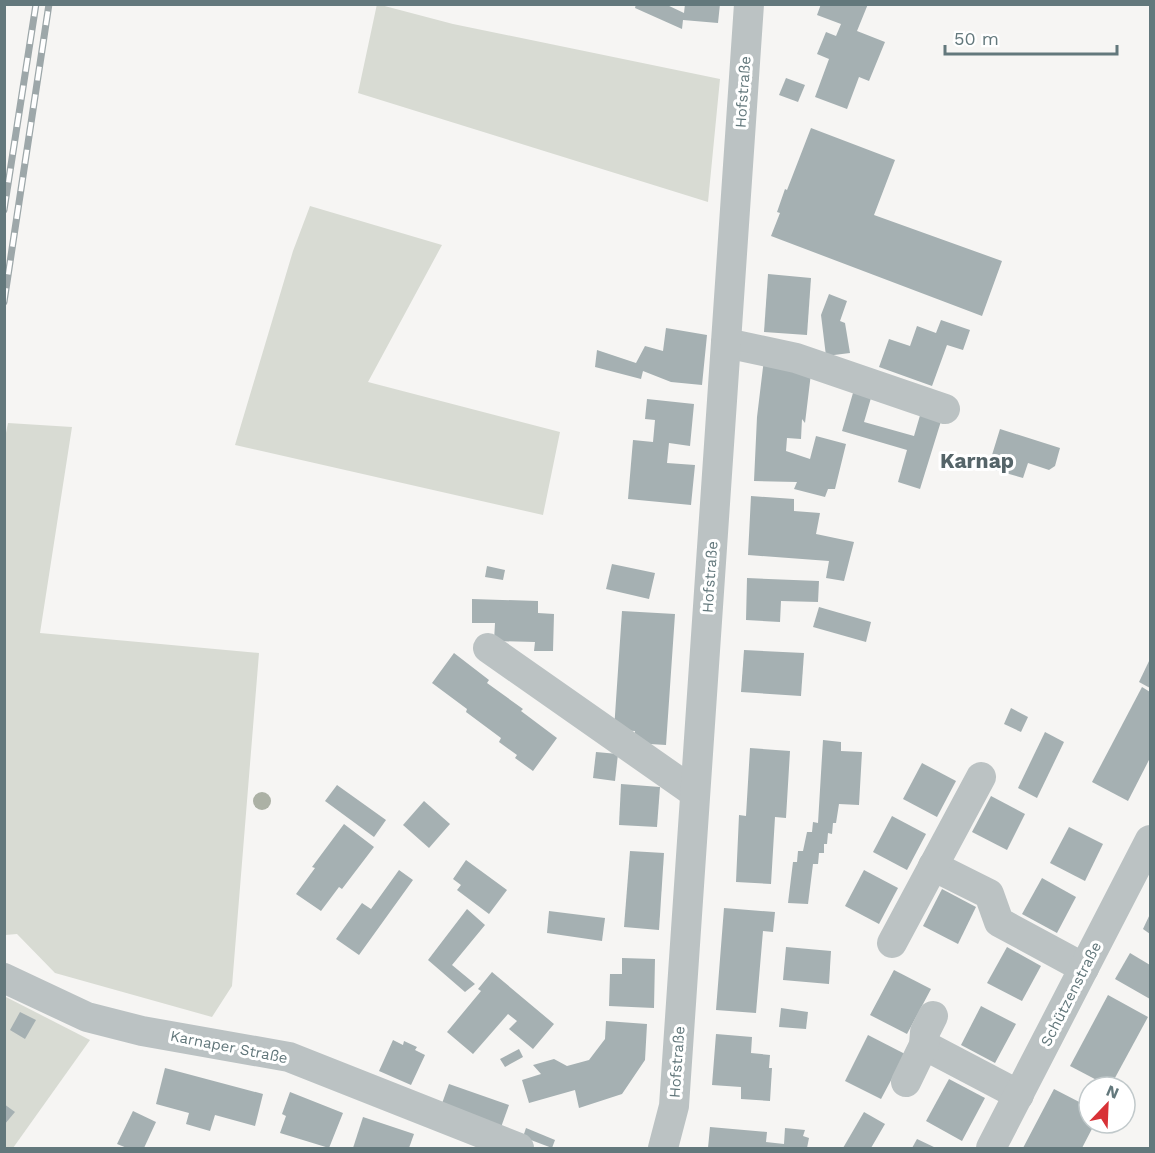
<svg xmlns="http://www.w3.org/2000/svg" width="1155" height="1153" viewBox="0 0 1155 1153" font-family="'Work Sans',sans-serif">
  <rect width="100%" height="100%" fill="#f6f5f3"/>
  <g fill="#d8dbd3">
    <polygon points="377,4 453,24 720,79 708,202 358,93"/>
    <polygon points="310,206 442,245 368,382 560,432 543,515 235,445 293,251"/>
    <polygon points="8,423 72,427 40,633 259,653 232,986 212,1017 55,973 17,934 5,935 4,443"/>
    <polygon points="4,996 90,1040 13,1148 5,1148"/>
  </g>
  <g fill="#a5b0b2">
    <polygon points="636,4 665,4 684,13 685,4 720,4 718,23 683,20 682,29 635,8"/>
    <polygon points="821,4 868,4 857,31 885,42 869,81 859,77 847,109 815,97 829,59 817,54 826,32 836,36 841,24 817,15"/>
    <polygon points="786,78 805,85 798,102 779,95"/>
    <polygon points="811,128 895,160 874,215 1002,261 982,316 771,236 780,213 777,212 785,189 787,190"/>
    <polygon points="768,274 811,278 807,335 764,332"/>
    <polygon points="829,294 847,301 840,321 845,323 850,353 826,356 821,315"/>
    <polygon points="941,320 970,330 963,350 947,345 932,386 879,367 889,339 910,346 917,326 936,333"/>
    <polygon points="666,328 707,335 702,385 671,382 643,371 641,379 595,367 597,350 636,363 645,346 663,351"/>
    <polygon points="764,359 812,365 805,423 802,419 801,439 787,438 786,451 810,459 816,436 846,444 835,489 828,489 825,497 794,489 797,482 754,481 757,417"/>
    <polygon points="855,386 873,391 864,422 914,436 921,412 942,418 920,489 898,482 907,450 842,431"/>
    <polygon points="647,399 694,404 690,446 669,443 667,463 695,465 691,505 628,499 633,440 653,442 655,420 645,419"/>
    <polygon points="1000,429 1060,448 1055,466 1049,470 1028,463 1023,478 988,468"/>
    <polygon points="751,496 794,499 794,511 820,513 816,534 854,542 844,581 826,578 829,561 748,555"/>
    <polygon points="612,564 655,573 649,599 606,589"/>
    <polygon points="487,566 505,570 503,580 485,577"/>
    <polygon points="747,578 819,581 818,602 781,601 780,622 746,620"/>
    <polygon points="472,599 538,601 538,613 554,614 553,651 534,651 535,642 494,641 495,623 472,623"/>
    <polygon points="819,607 871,622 866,642 813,627"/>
    <polygon points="622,611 675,614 666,745 634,743 635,731 614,730"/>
    <polygon points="744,650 804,653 801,696 741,692"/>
    <polygon points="454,653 489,680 487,683 523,709 521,711 557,738 533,771 515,758 517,755 499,742 501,738 466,712 467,709 432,683"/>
    <polygon points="1150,659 1150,688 1139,682"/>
    <polygon points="1142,687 1150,692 1150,758 1128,801 1092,782"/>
    <polygon points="1011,708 1028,717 1021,732 1004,724"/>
    <polygon points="1045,732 1064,742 1037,798 1018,788"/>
    <polygon points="823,740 841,742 841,751 862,752 859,805 839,804 836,823 833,823 832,834 828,833 827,844 824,844 824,853 819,853 818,864 813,864 808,904 788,903 793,862 797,862 798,851 803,851 807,832 812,832 813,822 818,823"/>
    <polygon points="750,748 790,751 786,818 775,817 771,884 736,882 739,815 746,816"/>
    <polygon points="596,752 618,754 615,781 593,778"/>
    <polygon points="922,763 956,781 937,817 903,799"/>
    <polygon points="621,784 660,787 657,827 619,825"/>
    <polygon points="337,785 386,820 374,837 325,801"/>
    <polygon points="991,796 1025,814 1007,850 972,832"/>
    <polygon points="424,801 450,824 429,848 403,825"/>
    <polygon points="892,816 926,834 907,870 873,852"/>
    <polygon points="344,824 374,847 342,889 339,887 321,911 296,894 315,868 312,867"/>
    <polygon points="1069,827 1103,844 1085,881 1050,863"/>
    <polygon points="630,851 664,853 659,930 624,927"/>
    <polygon points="466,860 507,890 489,914 457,890 461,885 453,879"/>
    <polygon points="399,870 413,880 359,955 336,939 362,903 371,909"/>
    <polygon points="864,870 898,888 879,924 845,906"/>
    <polygon points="1042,878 1076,897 1057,933 1022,914"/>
    <polygon points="942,889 976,907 958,944 923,926"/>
    <polygon points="724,908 775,912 773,932 763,931 756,1013 716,1010"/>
    <polygon points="467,909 485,925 452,965 475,984 465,992 428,960"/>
    <polygon points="549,911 605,918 602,941 547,933"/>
    <polygon points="1150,914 1150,934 1143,929"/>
    <polygon points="786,947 831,951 829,984 783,980"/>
    <polygon points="1007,947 1041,966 1022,1001 987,983"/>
    <polygon points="1130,953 1150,965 1150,999 1115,979"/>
    <polygon points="622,958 655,959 654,1008 609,1006 610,974 622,974"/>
    <polygon points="894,970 931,989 907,1034 870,1015"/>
    <polygon points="492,972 554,1024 533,1049 509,1029 517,1021 508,1014 473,1054 447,1032 481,991 478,989"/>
    <polygon points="1108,995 1148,1017 1110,1087 1070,1066"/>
    <polygon points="981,1006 1016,1024 995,1063 961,1045"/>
    <polygon points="781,1008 808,1012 806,1029 779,1027"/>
    <polygon points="20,1012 36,1020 25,1039 10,1030"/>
    <polygon points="606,1021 647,1024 645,1060 622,1094 579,1108 575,1090 529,1103 522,1080 541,1074 533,1065 554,1059 567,1066 589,1060 605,1039"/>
    <polygon points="716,1034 752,1037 751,1053 770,1055 769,1068 772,1068 770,1101 741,1099 741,1087 712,1085"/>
    <polygon points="868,1035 905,1054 881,1099 845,1081"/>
    <polygon points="393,1040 403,1045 404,1041 417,1047 415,1050 425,1055 411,1085 379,1071"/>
    <polygon points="519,1049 523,1057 505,1067 500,1059"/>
    <polygon points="165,1068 263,1094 255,1126 215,1115 210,1131 186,1124 189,1113 156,1104"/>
    <polygon points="949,1079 985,1098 962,1141 926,1121"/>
    <polygon points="449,1084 509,1105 500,1130 440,1109"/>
    <polygon points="1054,1089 1089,1107 1089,1123 1095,1123 1082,1148 1023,1148"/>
    <polygon points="290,1092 343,1113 329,1148 280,1133 286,1116 282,1114"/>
    <polygon points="4,1104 15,1112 4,1125"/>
    <polygon points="133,1111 156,1122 144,1148 127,1148 117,1144"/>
    <polygon points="864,1112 885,1124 871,1148 843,1148"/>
    <polygon points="363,1117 414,1134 409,1148 353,1148"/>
    <polygon points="710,1127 767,1132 766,1142 784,1144 785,1128 805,1130 803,1136 809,1138 807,1148 708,1148"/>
    <polygon points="526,1128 555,1140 552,1148 523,1137"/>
    <polygon points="917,1139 936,1148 912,1148"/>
  </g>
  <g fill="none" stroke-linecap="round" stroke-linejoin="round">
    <g stroke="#bbc2c3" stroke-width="30">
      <polyline points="726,343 796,358 945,409"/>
      <polyline points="488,648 695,793"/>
      <polyline points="933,866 989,894 999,922 1084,968"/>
      <polyline points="892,943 981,777"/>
      <polyline points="4,978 87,1017 142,1031 289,1057 519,1148"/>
      <polyline points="924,1045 1019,1095"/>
      <polyline points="906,1082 924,1045 925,1032 933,1016"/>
      <polyline points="663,1148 674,1106 749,4"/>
      <polyline points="991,1148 1150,840"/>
    </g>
    <defs>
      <g id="rail">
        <polyline points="4,210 36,4"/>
        <polyline points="4,302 49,4"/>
      </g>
    </defs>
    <use href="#rail" stroke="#9da7a9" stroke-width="7"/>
    <use href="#rail" stroke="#fff" stroke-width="4.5" stroke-dasharray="14" stroke-linecap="butt"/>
  </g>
  <circle fill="#acb1a5" cx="262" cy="801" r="9"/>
  <g text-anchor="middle" stroke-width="6" stroke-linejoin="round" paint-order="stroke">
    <g font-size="15" fill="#63787c" stroke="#fff">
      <text transform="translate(743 92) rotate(-86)" y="5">Hofstraße</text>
      <text transform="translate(710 577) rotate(-86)" y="5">Hofstraße</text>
      <text transform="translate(1071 994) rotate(-63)" y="5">Schützenstraße</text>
      <text transform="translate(229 1047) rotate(11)" y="5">Karnaper Straße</text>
      <text transform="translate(677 1062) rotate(-86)" y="5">Hofstraße</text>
    </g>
    <g font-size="21" font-weight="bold" fill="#556468" stroke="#fff">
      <text x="977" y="468">Karnap</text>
    </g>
  </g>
  <rect width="1155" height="1153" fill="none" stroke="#63787c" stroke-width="12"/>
  <g transform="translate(1107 1105) rotate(23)"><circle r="28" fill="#ffffff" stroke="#c1c9cb" stroke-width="1.5"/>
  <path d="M0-4.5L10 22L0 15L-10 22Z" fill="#d83237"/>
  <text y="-9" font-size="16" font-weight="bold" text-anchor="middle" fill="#63787c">N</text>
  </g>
  <path d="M945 45v9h172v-9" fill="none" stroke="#63787c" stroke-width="3"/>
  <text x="954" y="45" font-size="18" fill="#63787c" stroke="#ffffff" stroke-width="4.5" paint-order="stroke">50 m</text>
</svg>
